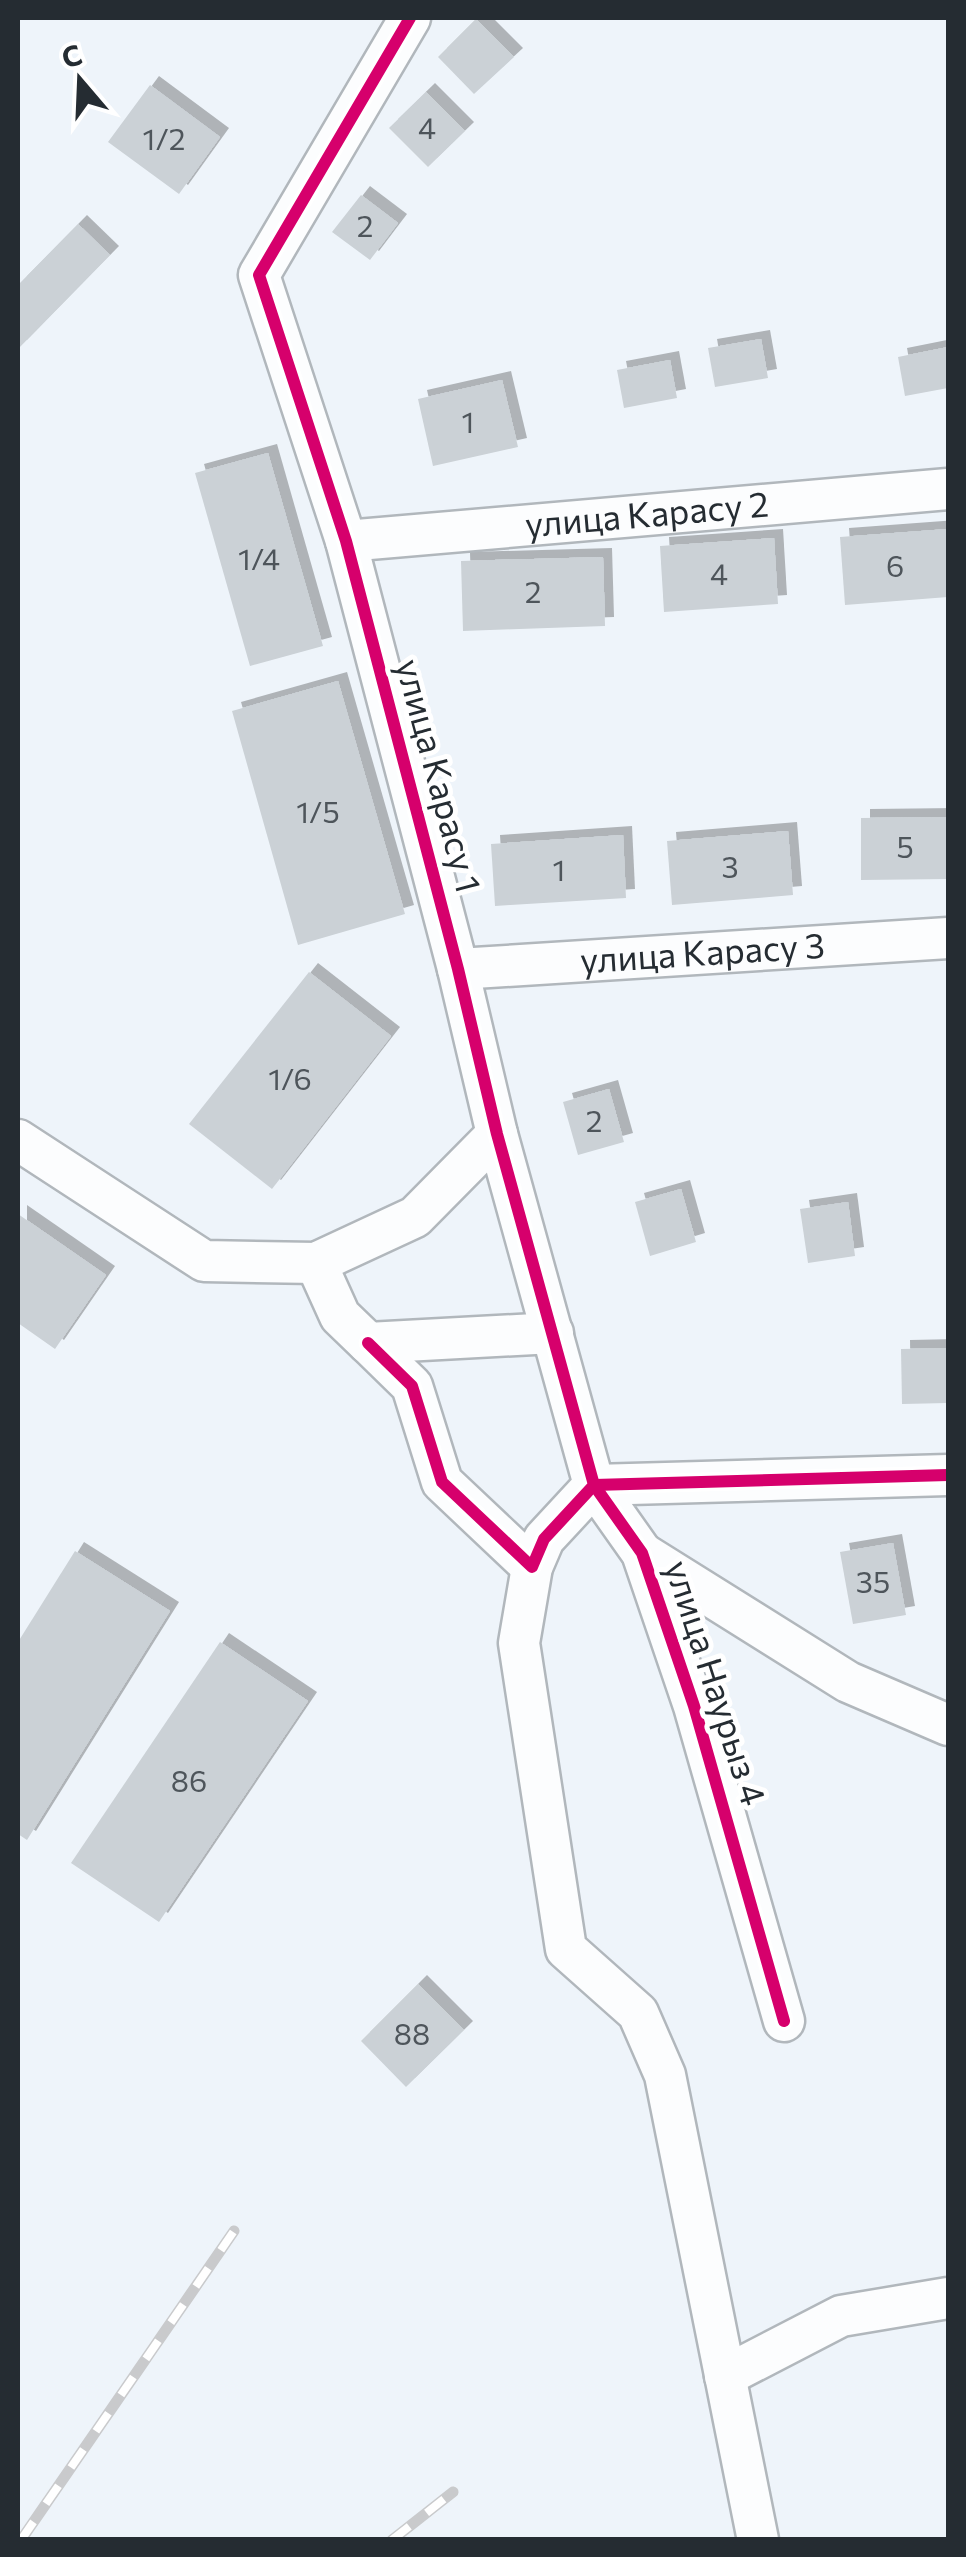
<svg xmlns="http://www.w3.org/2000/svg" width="966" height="2557" viewBox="0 0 966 2557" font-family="Commissioner,sans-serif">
  <defs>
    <filter id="shadow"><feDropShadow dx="9" dy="-9" stdDeviation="0" flood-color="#0004"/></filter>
  </defs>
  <rect width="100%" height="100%" fill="#eef4fa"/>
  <g fill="#cbd1d6" filter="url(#shadow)">
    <polygon points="476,19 514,57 474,94 438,57"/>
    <polygon points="150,85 220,137 179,194 108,142"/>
    <polygon points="426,92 465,131 428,167 389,128"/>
    <polygon points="361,195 398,223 370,260 332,232"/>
    <polygon points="78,224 110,255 18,349 18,285"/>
    <polygon points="761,339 768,378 715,387 708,348"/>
    <polygon points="948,347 948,388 905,396 898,357"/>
    <polygon points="670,360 677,398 624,408 617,370"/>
    <polygon points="502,380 518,447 433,466 418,399"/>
    <polygon points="268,453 323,646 250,666 195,473"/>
    <polygon points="948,529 948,597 845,605 840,537"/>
    <polygon points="774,538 778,604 664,612 660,546"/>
    <polygon points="603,557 605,626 463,631 461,561"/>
    <polygon points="338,681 405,914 298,945 232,711"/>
    <polygon points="948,817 948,879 861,880 861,818"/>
    <polygon points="788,831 793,895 672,905 667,841"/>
    <polygon points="623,835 626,898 495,906 491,844"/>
    <polygon points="309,972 391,1036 272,1189 189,1124"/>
    <polygon points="609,1089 624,1142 578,1155 563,1102"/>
    <polygon points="681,1189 696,1242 650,1256 635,1202"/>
    <polygon points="848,1202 855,1256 808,1263 800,1209"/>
    <polygon points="18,1214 106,1275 55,1349 18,1323"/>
    <polygon points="948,1348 948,1403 902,1404 901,1349"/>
    <polygon points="893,1543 906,1615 853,1624 840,1552"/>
    <polygon points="75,1551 170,1611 27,1840 18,1834 18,1642"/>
    <polygon points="220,1642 308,1701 159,1922 71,1863"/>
    <polygon points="418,1984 464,2030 406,2087 361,2041"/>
  </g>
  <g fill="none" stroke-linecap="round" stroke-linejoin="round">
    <defs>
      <g id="minor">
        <polyline points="410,18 259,275 346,541 458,969 497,1134 594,1485 544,1539 532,1567 519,1643 566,1949 638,2013 665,2075 758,2540"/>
        <path id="s1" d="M346,541L948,489"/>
        <path id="s2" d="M458,969L948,938"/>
        <polyline points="18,1140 204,1261 316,1263 415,1217 497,1134"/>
        <polyline points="316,1263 340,1316 368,1343 553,1333"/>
        <polyline points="368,1343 412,1386 442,1482 532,1567"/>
        <polyline points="642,1553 848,1682 948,1725"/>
        <polyline points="784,2021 694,1706 642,1553 594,1485 948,1475"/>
        <polyline points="725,2376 841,2316 948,2298"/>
      </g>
    </defs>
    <use href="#minor" stroke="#b1b7bc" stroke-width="45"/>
    <use href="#minor" stroke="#fcfdfe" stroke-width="40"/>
    <defs>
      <g id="rail">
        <polyline points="21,2540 234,2231"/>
        <polyline points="392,2540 453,2492"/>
      </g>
    </defs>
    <use href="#rail" stroke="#c9cacc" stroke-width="11"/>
    <use href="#rail" stroke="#fff" stroke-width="8" stroke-dasharray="22" stroke-linecap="butt"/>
    <defs>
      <g id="cycleway">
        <polyline points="368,1343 412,1386 442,1482 532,1567 544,1539 594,1485 497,1134 458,969 346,541 259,275 410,18"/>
        <polyline points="784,2021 694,1706 642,1553 594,1485 948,1475"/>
      </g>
    </defs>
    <use href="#cycleway" stroke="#fff" stroke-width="19"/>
    <use href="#cycleway" stroke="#d6006c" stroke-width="12"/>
  </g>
  <g text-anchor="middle" stroke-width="10" stroke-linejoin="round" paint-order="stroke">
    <g font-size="30" fill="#4e555b">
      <text x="427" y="139">4</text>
      <text x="164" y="150">1/2</text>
      <text x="365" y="237">2</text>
      <text x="468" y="433">1</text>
      <text x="259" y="570">1/4</text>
      <text x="895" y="577">6</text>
      <text x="719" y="585">4</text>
      <text x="533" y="603">2</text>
      <text x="318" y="823">1/5</text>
      <text x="905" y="858">5</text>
      <text x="730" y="878">3</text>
      <text x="559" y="881">1</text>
      <text x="290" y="1090">1/6</text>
      <text x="594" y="1132">2</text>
      <text x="873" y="1593">35</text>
      <text x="189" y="1792">86</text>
      <text x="412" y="2045">88</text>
    </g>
    <g font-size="35" fill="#252c32" stroke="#fff">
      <text dy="12" stroke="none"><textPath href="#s1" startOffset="302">улица Карасу 2</textPath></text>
      <text transform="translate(438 776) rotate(75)" y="12">улица Карасу 1</text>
      <text dy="12" stroke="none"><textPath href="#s2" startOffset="245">улица Карасу 3</textPath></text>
      <text transform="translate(715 1683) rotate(72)" y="12">улица Наурыз 4</text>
    </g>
  </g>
  <rect width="966" height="2557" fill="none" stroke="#252c32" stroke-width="40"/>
  <g transform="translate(80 80) rotate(341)" stroke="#ffffff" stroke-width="8" paint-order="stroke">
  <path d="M0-8L18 38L0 25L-18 38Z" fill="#252c32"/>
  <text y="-15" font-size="28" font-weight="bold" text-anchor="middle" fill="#252c32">С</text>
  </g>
</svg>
